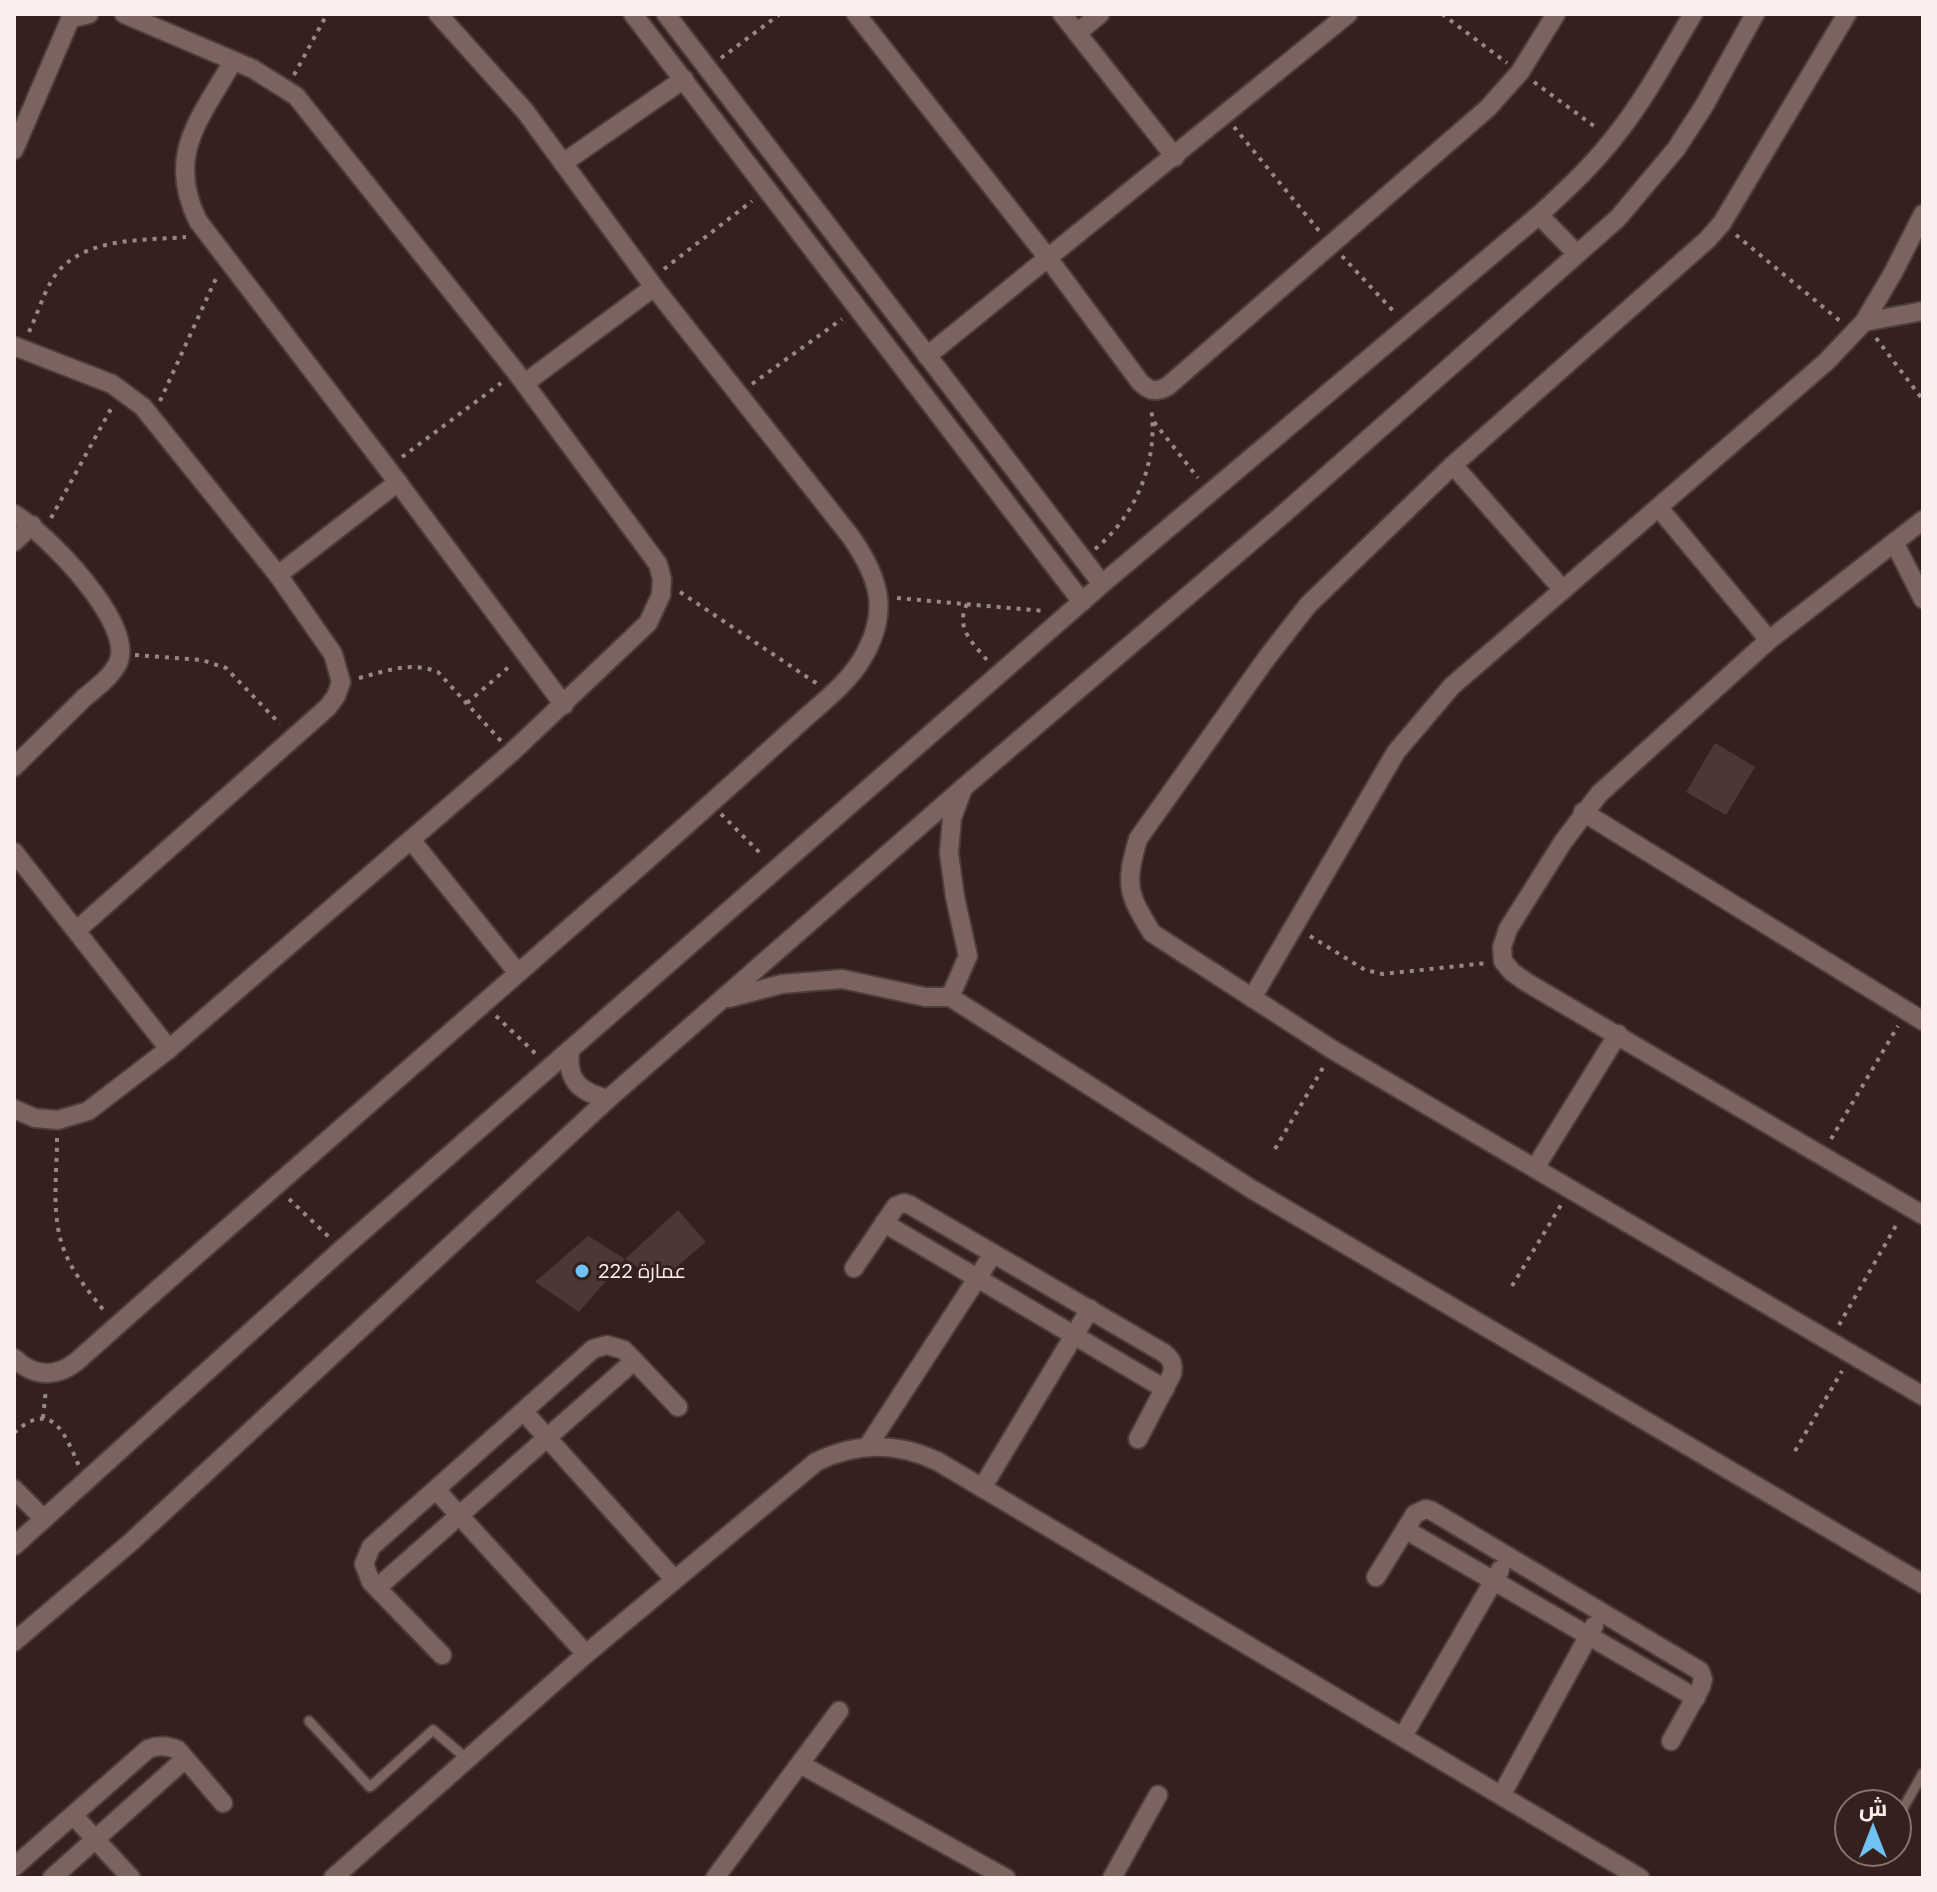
<svg xmlns="http://www.w3.org/2000/svg" width="1937" height="1892" viewBox="0 0 1937 1892" font-family="Lato,Cairo,sans-serif">
  <rect width="100%" height="100%" fill="#34211e"/>
  <g fill="#4d3734">
    <polygon points="1715,743 1755,767 1726,815 1686,792"/>
    <polygon points="678,1210 706,1242 660,1281 625,1259"/>
    <polygon points="588,1236 625,1259 579,1312 535,1282"/>
  </g>
  <g fill="none" stroke-linecap="round" stroke-linejoin="round">
    <defs>
      <g id="lane">
        <polyline points="309,1721 370,1787 433,1730 467,1759"/>
        <polyline points="1897,1819 1923,1773"/>
      </g>
      <g id="street">
        <polyline points="70,14 77,17 89,14"/>
        <polyline points="633,14 1082,602"/>
        <polyline points="666,14 1102,584"/>
        <path d="M856,14L1048,258L1140,382C1149,391 1156,393 1168,386L1488,108L1520,72L1556,14"/>
        <polyline points="1062,14 1175,157"/>
        <path d="M1847,14L1722,223L1708,239L1453,465L1308,605L1266,659L1138,839C1125,884 1127,893 1152,933L1333,1050L1923,1396"/>
        <polyline points="1077,33 1100,14"/>
        <path d="M233,61C201,118 165,154 198,221L387,468L564,705"/>
        <polyline points="14,150 72,15"/>
        <polyline points="563,163 684,79"/>
        <polyline points="1539,215 1576,253"/>
        <polyline points="1864,322 1923,311"/>
        <polyline points="14,346 112,384 143,407 278,575 333,654 341,682 336,696 328,707 77,930"/>
        <polyline points="927,356 1348,14"/>
        <polyline points="525,383 654,287"/>
        <polyline points="1453,465 1563,590"/>
        <polyline points="1659,508 1769,640"/>
        <path d="M14,514C45,532 136,624 118,663C111,677 96,688 84,698C61,721 37,744 14,767"/>
        <polyline points="1923,520 1769,640 1599,794 1563,842 1508,929 1502,947 1503,961 1512,972 1526,982 1923,1215"/>
        <polyline points="14,542 32,525"/>
        <polyline points="1894,542 1923,599"/>
        <polyline points="278,575 398,482"/>
        <polyline points="1583,812 1923,1021"/>
        <polyline points="411,840 518,973"/>
        <polyline points="14,852 169,1049"/>
        <polyline points="950,997 968,956 955,897 949,853 952,818 962,791"/>
        <polyline points="729,998 782,984 842,979 925,997 950,997 1253,1190 1923,1584"/>
        <polyline points="1252,998 1396,752 1452,686 1826,362 1864,322 1893,273 1923,214"/>
        <path d="M570,1050C566,1081 580,1092 608,1099"/>
        <polyline points="14,1109 35,1118 58,1120 88,1111 169,1049 511,753 648,623 661,595 662,579 658,564 516,372 296,96 253,69 124,14"/>
        <polyline points="1535,1168 1618,1034"/>
        <polyline points="884,1223 1165,1389"/>
        <path d="M854,1268L896,1206L904,1203L910,1205L1164,1353C1172,1360 1174,1364 1172,1374L1138,1439"/>
        <path d="M14,1358C34,1377 55,1378 76,1362C260,1198 446,1036 631,874C686,826 740,777 794,728C816,707 846,686 862,659C890,612 880,579 851,537L654,287L525,111L438,14"/>
        <polyline points="524,1412 674,1579"/>
        <polyline points="868,1446 993,1254"/>
        <polyline points="982,1488 1090,1309"/>
        <polyline points="14,1489 44,1519"/>
        <polyline points="437,1491 586,1654"/>
        <polyline points="1406,1530 1696,1698"/>
        <path d="M14,1546L341,1250L1102,584L1539,215C1565,191 1591,167 1613,139C1644,101 1668,56 1693,14"/>
        <polyline points="1376,1577 1415,1514 1426,1509 1432,1511 1700,1671 1703,1679 1701,1687 1671,1741"/>
        <polyline points="377,1588 634,1361"/>
        <polyline points="14,1642 131,1542 608,1099 963,788 1280,517 1618,218 1676,149 1704,106 1755,14"/>
        <polyline points="442,1655 371,1582 364,1564 371,1547 593,1349 607,1345 624,1350 678,1407"/>
        <polyline points="1403,1736 1500,1570"/>
        <polyline points="800,1764 1006,1878"/>
        <polyline points="1502,1794 1594,1626"/>
        <polyline points="73,1815 131,1878"/>
        <path d="M14,1867L148,1749C158,1745 167,1745 178,1750L223,1803"/>
        <polyline points="52,1878 185,1759"/>
        <path d="M333,1878L586,1654L816,1462C857,1442 896,1442 937,1461L1640,1878"/>
        <polyline points="715,1878 839,1711"/>
        <polyline points="1112,1878 1158,1795"/>
      </g>
    </defs>
    <use href="#lane" stroke="#4c3c3a" stroke-width="13"/>
    <use href="#street" stroke="#4c3c3a" stroke-width="22"/>
    <g stroke="#988885" stroke-width="4" stroke-dasharray="4 6" stroke-linecap="butt">
      <polyline points="1442,14 1507,63"/>
      <polyline points="721,58 780,14"/>
      <polyline points="294,75 327,14"/>
      <polyline points="1534,82 1598,129"/>
      <polyline points="1234,127 1320,232"/>
      <polyline points="1736,235 1840,321"/>
      <polyline points="1342,256 1396,314"/>
      <polyline points="664,269 752,201"/>
      <path d="M29,332C37,315 43,295 52,280C79,236 142,241 186,237"/>
      <polyline points="1876,338 1923,400"/>
      <polyline points="752,384 842,319"/>
      <polyline points="160,401 218,274"/>
      <polyline points="1154,422 1198,478"/>
      <polyline points="402,457 501,383"/>
      <polyline points="51,518 112,407"/>
      <path d="M1095,549C1136,516 1159,460 1151,408"/>
      <polyline points="680,592 819,685"/>
      <polyline points="897,598 1044,611"/>
      <path d="M967,604C955,628 972,642 987,660"/>
      <polyline points="135,655 202,660 226,668 280,724"/>
      <path d="M359,678C386,671 411,661 438,672L501,741"/>
      <polyline points="467,703 511,665"/>
      <polyline points="721,814 763,856"/>
      <polyline points="1310,936 1365,970 1383,974 1487,963"/>
      <polyline points="496,1016 536,1054"/>
      <path d="M57,1138C57,1177 50,1219 66,1255C75,1276 91,1294 105,1312"/>
      <polyline points="1831,1139 1898,1026"/>
      <polyline points="1275,1149 1324,1066"/>
      <polyline points="289,1199 329,1237"/>
      <polyline points="1512,1286 1561,1205"/>
      <polyline points="1839,1325 1898,1222"/>
      <polyline points="43,1418 46,1389"/>
      <path d="M14,1433C52,1398 65,1434 79,1466"/>
      <polyline points="1795,1451 1842,1371"/>
    </g>
    <use href="#lane" stroke="#7b6460" stroke-width="9"/>
    <use href="#street" stroke="#7b6460" stroke-width="18"/>
  </g>
  <circle fill="#71c1f5" stroke="#34211e" stroke-width="3" cx="582" cy="1271" r="8"/>
  <g text-anchor="middle" stroke-width="6" stroke-linejoin="round" paint-order="stroke">
    <g font-size="20" fill="#fceeec" stroke="#34211e" text-anchor="start">
      <text x="598" y="1278">عمارة 222</text>
    </g>
  </g>
  <rect width="1937" height="1892" fill="none" stroke="#fceeec" stroke-width="32"/>
  <g transform="translate(1873 1828)"><circle r="38" fill="#34211e" stroke="#847370" stroke-width="2"/>
  <path d="M0-6L14 30L0 20L-14 30Z" fill="#71c1f5"/>
  <text y="-12" font-size="22" font-weight="bold" text-anchor="middle" fill="#fceeec">ش</text>
  </g>
</svg>
